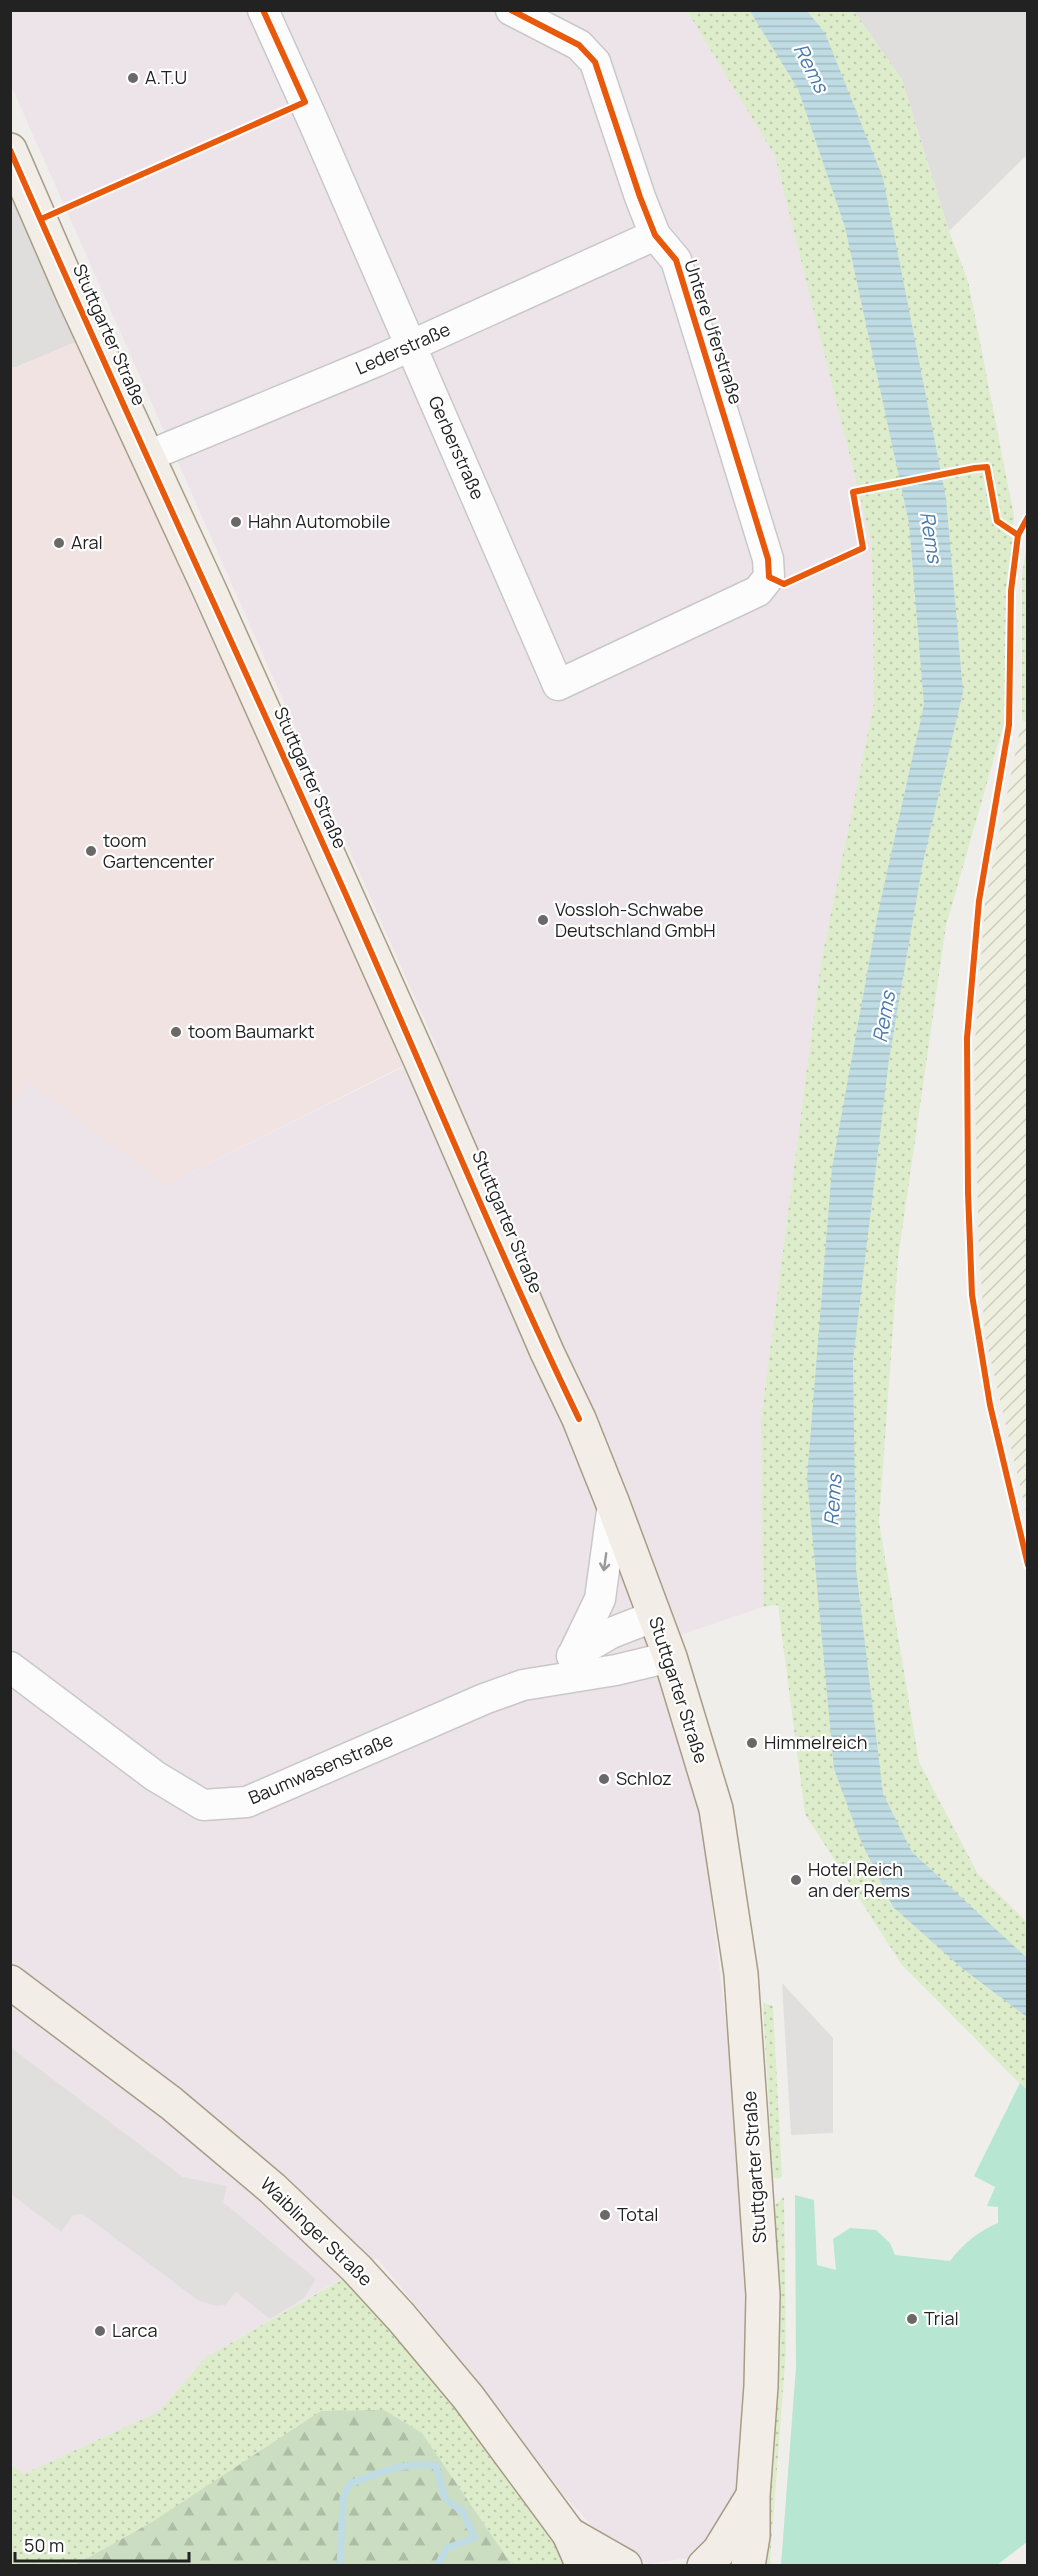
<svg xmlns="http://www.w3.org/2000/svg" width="1038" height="2576" viewBox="0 0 1038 2576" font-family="Manrope,sans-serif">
  <defs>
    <pattern id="farmland-furrows" width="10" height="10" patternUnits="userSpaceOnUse" patternTransform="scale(1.5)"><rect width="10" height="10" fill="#efefdf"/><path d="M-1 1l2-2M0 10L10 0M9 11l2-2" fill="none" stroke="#cdcdbf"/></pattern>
    <pattern id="grass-dots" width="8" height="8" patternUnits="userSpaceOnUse" patternTransform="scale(1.5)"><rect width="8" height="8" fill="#ddeccb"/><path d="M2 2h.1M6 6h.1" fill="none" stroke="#bdcaae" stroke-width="1.8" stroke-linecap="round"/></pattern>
    <pattern id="forest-firs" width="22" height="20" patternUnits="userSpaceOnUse" patternTransform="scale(1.5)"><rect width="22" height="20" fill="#cbdec1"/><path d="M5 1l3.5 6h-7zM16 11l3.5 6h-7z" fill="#aebea6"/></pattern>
    <pattern id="water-rules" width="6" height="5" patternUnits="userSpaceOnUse" patternTransform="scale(1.5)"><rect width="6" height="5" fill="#bfdbe3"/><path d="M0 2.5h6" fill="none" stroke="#a4bcc2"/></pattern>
  </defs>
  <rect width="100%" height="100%" fill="#f0eeeb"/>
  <g fill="#dfdedc">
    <polygon points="854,11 1027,11 1027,155 949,231 902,80"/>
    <polygon points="10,185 78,341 14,368 10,366"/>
  </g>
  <polygon fill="#f1e3e1" points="78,341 403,1066 166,1185 29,1083 11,1105 11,366 15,368"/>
  <polygon fill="#ede4e9" points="11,11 687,11 775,156 872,545 874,703 821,962 761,1419 763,1607 654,1644 702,1823 728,2041 750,2319 747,2402 736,2488 716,2537 688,2558 649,2564 613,2549 561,2492 483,2388 377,2258 206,2357 158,2412 24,2474 11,2463 10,1105 29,1082 166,1185 438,1050 14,92 10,83"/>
  <polygon fill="url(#farmland-furrows)" points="1022,720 1028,723 1027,1516 985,1335 979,1251 974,1056 985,903"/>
  <g fill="url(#grass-dots)">
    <polygon points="687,11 854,11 902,80 949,231 968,281 1014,516 1004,723 946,926 898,1258 879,1522 919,1762 978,1874 1027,1922 1027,2091 902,1965 805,1814 778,1605 763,1607 761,1419 821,962 874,703 872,545 775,156"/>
    <polygon points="1027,545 1027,723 1022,720 1022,574"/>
    <polygon points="763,2003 773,2006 782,2177 778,2179 773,2177"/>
    <polygon points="784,2197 786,2350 770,2560 772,2565 761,2566 776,2270 774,2206"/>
    <polygon points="346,2277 396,2326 572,2565 512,2565 422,2433 152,2522 75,2565 11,2565 10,2463 24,2474 158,2412 206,2357"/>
  </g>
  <polygon fill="url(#forest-firs)" points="384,2410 422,2433 512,2565 75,2565 152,2522 321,2411"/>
  <path fill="#b7e6d2" d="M1020,2083L1028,2091L1027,2542L997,2565H781L796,2367L795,2195L814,2200L817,2265L836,2270L833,2239L850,2228L876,2230L890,2243L895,2255L950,2261C964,2243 977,2232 998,2223V2207L987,2206L995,2187L974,2176Z"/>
  <g fill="#e0dfde">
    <polygon points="782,1983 833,2038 833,2133 791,2135"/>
    <polygon points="10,2047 183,2177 227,2186 223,2202 316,2279 304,2298 270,2319 236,2292 225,2305 217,2306 199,2301 83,2214 73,2215 61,2232 11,2194"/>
  </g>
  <polygon fill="url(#water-rules)" points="750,11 807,11 825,33 883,178 946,498 963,692 923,862 889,1059 853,1360 856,1569 883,1794 912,1852 1027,1958 1027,2017 963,1969 893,1907 860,1839 834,1769 807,1478 832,1168 878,913 924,705 909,523 845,227 798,89"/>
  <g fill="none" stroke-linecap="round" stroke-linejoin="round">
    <path stroke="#bfdbe3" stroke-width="7" d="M340,2566L343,2498L350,2484C376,2473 407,2461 436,2466L445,2499L462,2511L475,2538L447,2548L437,2566"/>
    <defs>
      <g id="minor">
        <polyline points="263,10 314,123 558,685 758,591 769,577 768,559 676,260 655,235 640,197 595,62 579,45 511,10"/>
        <polyline points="148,456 377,361 655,235"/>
        <polyline points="573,1655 600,1599 613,1504"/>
        <polyline points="572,1656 611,1633 655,1616"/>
        <polyline points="10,1667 155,1776 203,1805 247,1802 484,1699 523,1685 616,1670 670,1657"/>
      </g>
      <g id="major">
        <polyline points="10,150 73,295 209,589 423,1066 547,1352 579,1419 613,1504 670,1657 716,1809 741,1974 763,2295 761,2386 753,2496 753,2536 748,2566"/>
        <polyline points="10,1982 171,2103 272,2188 356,2268 401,2317 468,2397 569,2534 583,2566"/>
        <polyline points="569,2534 625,2566"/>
        <polyline points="704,2566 719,2551 752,2497"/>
      </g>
    </defs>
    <use href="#minor" stroke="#c9c8c7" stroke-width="33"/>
    <use href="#major" stroke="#a79c86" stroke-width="36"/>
    <use href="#minor" stroke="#fdfcfc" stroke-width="30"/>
    <use href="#major" stroke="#f3ede7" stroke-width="33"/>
    <defs>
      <g id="cycleway">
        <polyline points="511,10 579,45 595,62 640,197 655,235 676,260 768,559 769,577 784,584 863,548 853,492 975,468 987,467 997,521 1018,535"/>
        <path d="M10,150C119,400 235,647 346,895C424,1070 496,1247 579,1419"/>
        <polyline points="41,219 305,102 263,10"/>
        <polyline points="1028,517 1018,535 1011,591 1009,725 979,901 967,1038 968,1193 972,1295 990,1405 1028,1565"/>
      </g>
    </defs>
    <use href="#cycleway" stroke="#fff" stroke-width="10"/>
    <use href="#cycleway" stroke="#e8590c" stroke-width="6"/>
  </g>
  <defs><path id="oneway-shaft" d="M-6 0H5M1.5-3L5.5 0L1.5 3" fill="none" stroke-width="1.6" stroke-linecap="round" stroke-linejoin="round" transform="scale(1.5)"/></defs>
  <use stroke="#9a9a9a" href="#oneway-shaft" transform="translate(605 1562) rotate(98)"/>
  <g fill="#6a6968" stroke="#fff" stroke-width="2">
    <circle cx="133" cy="78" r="6"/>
    <circle cx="236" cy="522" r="6"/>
    <circle cx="59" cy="543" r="6"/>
    <circle cx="91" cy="851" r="6"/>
    <circle cx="543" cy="920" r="6"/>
    <circle cx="176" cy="1032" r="6"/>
    <circle cx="752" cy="1743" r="6"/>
    <circle cx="604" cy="1779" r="6"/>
    <circle cx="796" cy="1880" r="6"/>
    <circle cx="605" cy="2215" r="6"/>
    <circle cx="912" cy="2319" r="6"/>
    <circle cx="100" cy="2331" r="6"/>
  </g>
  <g text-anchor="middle" stroke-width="4.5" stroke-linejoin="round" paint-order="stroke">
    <g font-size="18" fill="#222" stroke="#fff" text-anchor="start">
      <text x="145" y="84">A.T.U</text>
      <text x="248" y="528">Hahn Automobile</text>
      <text x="71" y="549">Aral</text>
      <text x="103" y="847">toom<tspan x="103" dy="21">Gartencenter</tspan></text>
      <text x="555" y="916">Vossloh-Schwabe<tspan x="555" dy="21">Deutschland GmbH</tspan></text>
      <text x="188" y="1038">toom Baumarkt</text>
      <text x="764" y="1749">Himmelreich</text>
      <text x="616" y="1785">Schloz</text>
      <text x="808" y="1876">Hotel Reich<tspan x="808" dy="21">an der Rems</tspan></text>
      <text x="617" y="2221">Total</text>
      <text x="924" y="2325">Trial</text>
      <text x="112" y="2337">Larca</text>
    </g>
    <g font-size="18" fill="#222" stroke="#fff">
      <text transform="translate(713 332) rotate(72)" y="6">Untere Uferstraße</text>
      <text transform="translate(109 335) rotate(66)" y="6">Stuttgarter Straße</text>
      <text transform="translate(403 349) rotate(-24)" y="6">Lederstraße</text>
      <text transform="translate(456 448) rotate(66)" y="6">Gerberstraße</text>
      <text transform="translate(310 778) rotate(66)" y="6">Stuttgarter Straße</text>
      <text transform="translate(507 1222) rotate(67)" y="6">Stuttgarter Straße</text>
      <text transform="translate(678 1690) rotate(72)" y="6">Stuttgarter Straße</text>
      <text transform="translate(321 1769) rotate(-23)" y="6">Baumwasenstraße</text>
      <text transform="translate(755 2167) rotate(-94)" y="6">Stuttgarter Straße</text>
      <text transform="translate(316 2232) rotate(44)" y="6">Waiblinger Straße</text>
    </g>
    <g font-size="20" font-style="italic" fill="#4a7aab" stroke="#fff">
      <text transform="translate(811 68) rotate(63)" y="7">Rems</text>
      <text transform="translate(931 537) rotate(81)" y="7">Rems</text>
      <text transform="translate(884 1017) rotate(-80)" y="7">Rems</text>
      <text transform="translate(833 1500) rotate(-86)" y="7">Rems</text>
    </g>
  </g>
  <rect width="1038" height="2576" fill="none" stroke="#222222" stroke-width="24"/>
  <path d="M15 2552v9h174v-9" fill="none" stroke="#222222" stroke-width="3"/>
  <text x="24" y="2552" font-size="18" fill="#222222" stroke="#ffffff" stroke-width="4.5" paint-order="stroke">50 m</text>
</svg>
